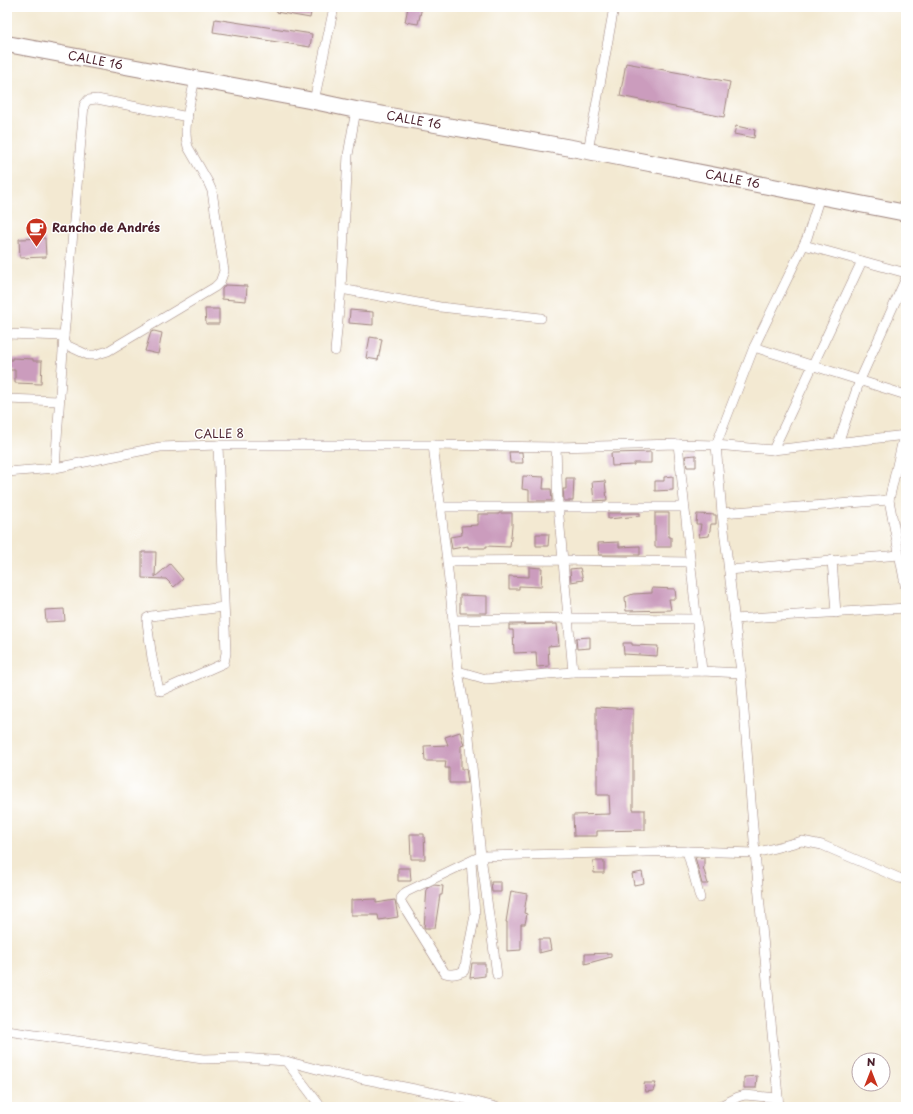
<svg xmlns="http://www.w3.org/2000/svg" width="913" height="1114" viewBox="0 0 913 1114" font-family="'Playpen Sans',sans-serif">
  <rect width="100%" height="100%" fill="#fff"/>
  <filter id="ink" filterUnits="userSpaceOnUse"><feTurbulence type="fractalNoise" baseFrequency=".025" numOctaves="2"/><feDisplacementMap in="SourceGraphic" scale="8" xChannelSelector="R" yChannelSelector="G"/><feConvolveMatrix kernelMatrix="1 2 1 2 8 2 1 2 1" color-interpolation-filters="sRGB"/></filter>
  <filter id="wash" filterUnits="userSpaceOnUse"><feTurbulence type="fractalNoise" baseFrequency=".012" numOctaves="4" result="noise"/><feDisplacementMap in="SourceGraphic" scale="16" xChannelSelector="R" yChannelSelector="G"/><feGaussianBlur stdDeviation="0.9" result="paint"/><feColorMatrix in="noise" values="0 0 0 0 0 0 0 0 0 0 0 0 0 0 0 0 0 1.4 0 .05"/><feComposite in="paint" operator="in"/></filter>
  <g filter="url(#wash)">
    <rect width="100%" height="100%" fill="#f3e9d2"/>
    <g id="blocks">
      <g fill="#cb9cbd">
        <polygon points="277,7 312,7 310,18 276,12"/>
        <polygon points="408,7 422,7 418,24 405,22"/>
        <polygon points="215,19 312,34 310,47 213,32"/>
        <polygon points="626,63 730,82 724,117 620,96"/>
        <polygon points="736,126 755,130 754,138 734,134"/>
        <polygon points="45,238 46,257 20,258 19,239"/>
        <polygon points="225,285 247,286 246,301 222,299 222,289"/>
        <polygon points="205,309 219,309 219,324 206,324"/>
        <polygon points="350,310 373,312 373,325 349,323"/>
        <polygon points="154,331 162,333 158,354 145,351 151,332"/>
        <polygon points="370,337 382,339 378,360 366,358"/>
        <polygon points="12,358 33,359 33,361 42,361 41,384 15,383 15,370 7,370 7,360 12,360"/>
        <polygon points="509,452 522,452 523,463 510,463"/>
        <polygon points="651,452 651,463 634,463 634,465 612,466 611,453"/>
        <polygon points="696,455 696,467 687,467 685,456"/>
        <polygon points="523,476 544,477 543,489 551,489 552,501 529,501 529,490 522,489"/>
        <polygon points="673,476 673,490 655,491 655,481 664,481 664,477"/>
        <polygon points="566,478 574,478 573,501 564,501 563,489 566,489"/>
        <polygon points="605,481 607,500 594,501 592,482"/>
        <polygon points="499,513 512,513 512,526 510,547 486,546 486,548 468,548 468,546 452,549 450,537 462,535 461,526 478,525 478,514 499,514"/>
        <polygon points="608,513 640,513 640,516 608,519"/>
        <polygon points="655,513 669,513 669,537 671,537 671,547 655,547"/>
        <polygon points="697,514 716,515 716,524 711,524 709,536 699,537 701,524 696,524"/>
        <polygon points="536,534 549,534 548,546 536,546"/>
        <polygon points="619,542 619,547 640,546 640,555 599,555 598,543"/>
        <polygon points="142,552 156,552 155,577 170,564 183,579 174,587 166,579 142,578"/>
        <polygon points="529,567 542,568 541,587 519,586 519,589 509,589 509,576 529,577"/>
        <polygon points="580,568 583,580 571,582 570,569"/>
        <polygon points="652,588 675,589 676,599 669,599 671,610 626,611 625,597 633,594 652,593"/>
        <polygon points="460,595 487,596 487,613 460,613"/>
        <polygon points="64,609 65,621 46,622 45,610"/>
        <polygon points="557,624 559,645 548,646 549,666 537,667 536,652 514,653 513,630 509,630 509,625"/>
        <polygon points="590,637 590,648 577,649 576,638"/>
        <polygon points="623,643 632,643 632,645 658,646 657,656 624,654"/>
        <polygon points="596,707 633,709 633,810 645,810 645,830 597,831 597,836 574,836 573,815 610,814 609,795 597,795 597,732 596,732"/>
        <polygon points="460,732 464,745 461,746 461,769 466,769 468,783 449,783 449,768 445,768 446,761 425,761 424,746 448,745 445,737"/>
        <polygon points="410,834 424,834 425,859 411,859"/>
        <polygon points="695,857 704,858 704,867 703,867 708,884 702,884"/>
        <polygon points="593,861 604,861 604,873 594,873"/>
        <polygon points="398,868 410,868 411,881 398,881"/>
        <polygon points="642,872 644,883 634,885 632,874"/>
        <polygon points="491,882 501,882 501,892 492,892"/>
        <polygon points="434,885 443,886 442,895 440,895 435,928 424,928 427,888"/>
        <polygon points="511,891 527,894 524,913 527,914 525,924 521,924 521,950 507,951 507,922 506,922"/>
        <polygon points="376,899 376,903 395,900 398,917 379,920 378,915 351,915 351,900"/>
        <polygon points="539,939 549,939 551,950 539,953"/>
        <polygon points="611,953 611,957 585,964 585,954"/>
        <polygon points="472,963 485,963 485,976 470,978"/>
        <polygon points="757,1076 756,1088 744,1088 744,1077"/>
        <polygon points="644,1083 656,1083 653,1091 646,1092"/>
      </g>
    </g>
  </g>
  <g filter="url(#ink)">
    <use href="#blocks" fill-opacity="0" stroke="#9e847e" stroke-width="1"/>
    <g fill="none" stroke-linecap="round" stroke-linejoin="round">
      <defs>
        <g id="street">
          <polyline points="314,101 334,7"/>
          <polyline points="588,151 614,7"/>
          <polyline points="804,245 906,273"/>
          <polyline points="341,289 440,307 541,318"/>
          <polyline points="7,334 64,336"/>
          <path d="M64,344L88,355H95L108,351L215,287L220,282L224,271L212,191L208,182L188,147C182,128 191,99 195,79"/>
          <polyline points="754,347 906,395"/>
          <polyline points="335,351 341,289 348,155 356,110"/>
          <polyline points="7,399 59,401"/>
          <polyline points="906,426 889,500 906,590"/>
          <polyline points="838,443 860,380 906,278"/>
          <polyline points="678,444 702,671"/>
          <polyline points="218,445 226,653 224,663 161,691 159,690 152,658 147,622 147,618 151,616 224,607"/>
          <polyline points="433,445 447,561 458,671 468,727 481,856 497,975"/>
          <polyline points="556,447 558,506 573,672"/>
          <polyline points="773,450 862,261"/>
          <polyline points="55,468 64,336 84,105 88,100 97,99 188,117"/>
          <polyline points="7,472 55,468 160,447 218,445 433,445 556,447 678,444 716,445 773,450 906,435"/>
          <polyline points="441,507 684,507"/>
          <polyline points="722,513 889,500"/>
          <polyline points="832,560 836,613"/>
          <polyline points="447,561 562,560 690,562"/>
          <polyline points="729,570 899,555"/>
          <polyline points="734,619 906,608"/>
          <polyline points="453,620 568,618 696,619"/>
          <polyline points="458,671 486,679 573,672 702,671 741,673"/>
          <polyline points="687,851 700,898"/>
          <path d="M471,861L475,915L464,971C458,974 451,975 445,973L401,902V898L406,892L481,856L687,851L755,853L802,841L822,845L899,878L906,879"/>
          <polyline points="7,1031 203,1059 241,1058 286,1061 324,1071 465,1099 496,1107"/>
          <polyline points="286,1061 321,1107"/>
          <polyline points="718,1107 738,1097 745,1095 778,1098"/>
          <polyline points="779,1107 755,853 741,673 722,513 716,445 754,347 807,238 820,196"/>
        </g>
        <g id="highway">
          <path id="s1" d="M7,44L314,101L356,110L588,151L906,213"/>
        </g>
      </defs>
      <use href="#street" stroke="#9e847e" stroke-width="10"/>
      <use href="#highway" stroke="#9e847e" stroke-width="18"/>
      <use href="#street" stroke="#fff" stroke-width="9"/>
      <use href="#highway" stroke="#fff" stroke-width="16"/>
    </g>
  </g>
  <defs>
    <symbol id="cafe-pin" viewBox="-11 -11 22 30"><path d="M0 17L-7.5 6A9.5 9.5 0 1 1 7.5 6Z" fill="#c8321e" stroke="#fff"/><path d="M-5.5-4.5H6V0H3Q3 3.5 0 3.5H-2.5Q-5.5 3.5-5.5 0ZM3-3.2v2h1.7v-2ZM-6 4.5H4V6H-6Z" fill="#fff"/></symbol>
  </defs>
  <g fill-rule="evenodd">
    <use href="#cafe-pin" x="24" y="216" width="25" height="34"/>
  </g>
  <g text-anchor="middle" stroke-width="3" stroke-linejoin="round" paint-order="stroke">
    <g font-size="12" fill="#4a1f2b" stroke="#fff">
      <text dy="4" stroke="none"><textPath href="#s1" startOffset="90">CALLE 16</textPath></text>
      <text dy="4" stroke="none"><textPath href="#s1" startOffset="414">CALLE 16</textPath></text>
      <text dy="4" stroke="none"><textPath href="#s1" startOffset="738">CALLE 16</textPath></text>
      <text transform="translate(219 434) rotate(-1)" y="4">CALLE 8</text>
    </g>
    <g font-size="12" font-weight="bold" fill="#4a1f2b" stroke="#fff" text-anchor="start">
      <text x="52" y="232">Rancho de Andrés</text>
    </g>
  </g>
  <rect width="913" height="1114" fill="none" stroke="#fff" stroke-width="24"/>
  <g transform="translate(871 1072)"><circle r="19" fill="#ffffff" stroke="#b7a5aa"/>
  <path d="M0-3L7 15L0 10L-7 15Z" fill="#c8321e"/>
  <text y="-6" font-size="11" font-weight="bold" text-anchor="middle" fill="#4a1f2b">N</text>
  </g>
</svg>
